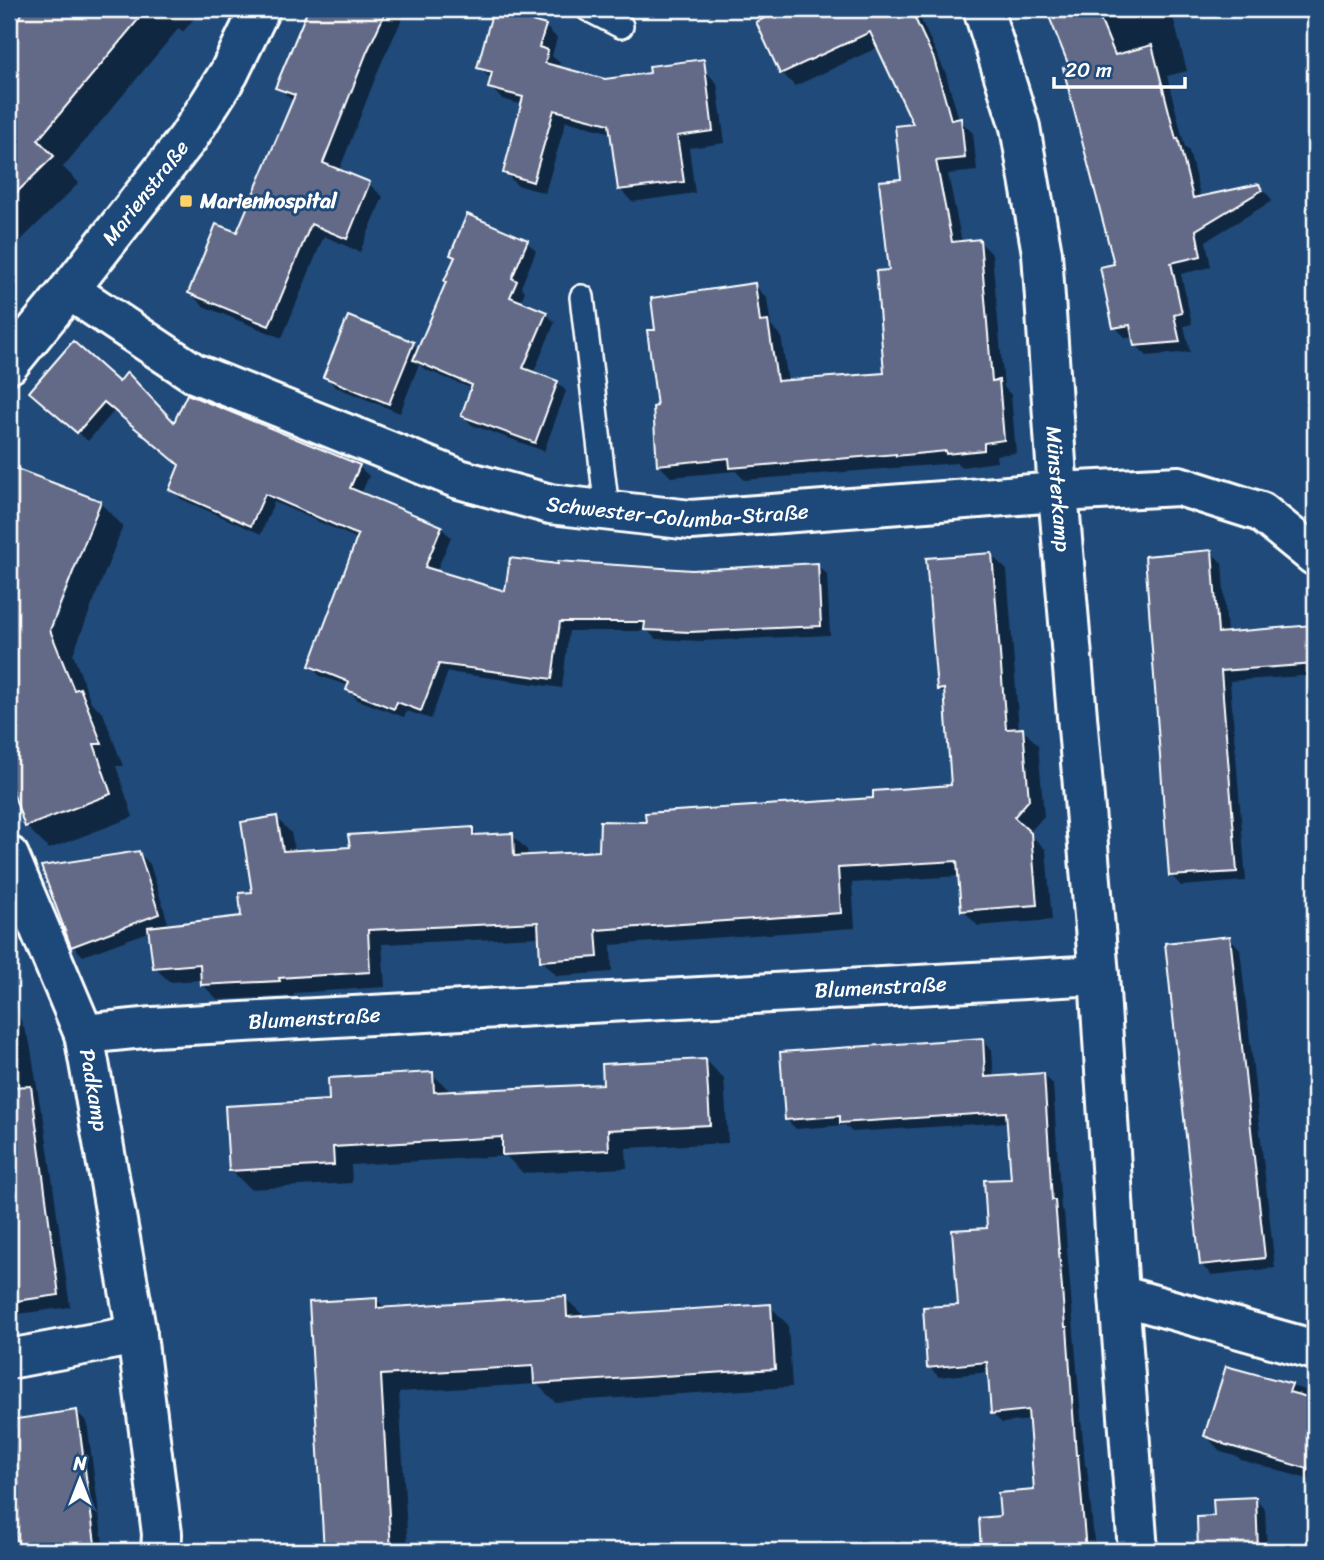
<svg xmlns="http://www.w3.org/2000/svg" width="1324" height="1560" viewBox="0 0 1324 1560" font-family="Sriracha,sans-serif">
  <rect width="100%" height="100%" fill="#1f4a7a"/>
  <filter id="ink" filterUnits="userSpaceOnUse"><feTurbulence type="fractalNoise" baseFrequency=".0143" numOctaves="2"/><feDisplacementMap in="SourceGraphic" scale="14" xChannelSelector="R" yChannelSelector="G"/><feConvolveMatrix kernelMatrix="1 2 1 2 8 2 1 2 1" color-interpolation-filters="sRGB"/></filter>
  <g filter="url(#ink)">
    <g fill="#0007" fill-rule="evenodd">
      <polygon points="28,9 202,9 183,32 179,28 63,167 79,183 9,252 9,32"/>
      <polygon points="310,9 418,9 416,15 406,11 380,66 339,171 369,184 383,197 360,252 324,236 282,338 203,306 190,293 238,235 294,102 277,87"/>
      <polygon points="789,9 916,9 946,74 959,120 973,133 977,171 948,174 962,243 979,241 992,254 1004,387 1011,395 1016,453 996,455 997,462 961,467 957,463 744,480 736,471 671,477 658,464 659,408 657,331 754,285 767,298 771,326 781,336 788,382 886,375 891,272 903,180 916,125 879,47 795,86 782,73 758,23"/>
      <polygon points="1048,9 1171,9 1187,71 1167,76 1185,147 1189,151 1201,199 1259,186 1270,197 1272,201 1206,241 1211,267 1181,274 1192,324 1184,326 1190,352 1147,356 1136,345 1134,337 1126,338 1115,327 1117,265 1072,67"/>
      <polygon points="545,26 557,38 552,56 560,63 558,69 605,81 704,70 717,83 725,143 689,148 695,193 632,202 620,189 612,133 566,121 545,193 517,185 505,173 523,105 502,99 490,87 492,80 479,67"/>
      <polygon points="527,242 536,251 521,287 525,291 520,303 546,314 555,322 533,374 557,382 566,391 544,451 472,425 463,416 473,389 424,369 419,364 400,413 336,387 325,376 413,344 419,350 456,258 452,254"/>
      <polygon points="119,384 175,425 188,396 359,467 369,476 361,494 441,528 451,537 436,572 507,593 559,566 692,571 817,565 827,574 830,635 701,641 656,639 648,631 569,631 562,688 448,672 431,719 407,711 404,717 358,700 348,690 349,686 320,676 311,666 358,539 274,502 261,534 181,499 171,489 181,466 115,410 88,441 41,401"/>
      <path d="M9,467L100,503L123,526L73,654L91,702L103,713L123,766H116L133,817L49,849L26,826L9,775ZM94,512H98L49,638L46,637Z"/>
      <polygon points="1211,552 1222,563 1227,634 1312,627 1315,630 1315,675 1230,681 1246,881 1181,886 1171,875"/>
      <polygon points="991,555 1007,570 1019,730 1023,730 1038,745 1044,816 1029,833 1046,850 1052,920 978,926 963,910 960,876 852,883 855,928 611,945 612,972 557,976 542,960 540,937 382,944 385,987 294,993 294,996 218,1000 202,984 202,980 170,982 154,967 151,931 83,956 73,946 139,853 150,864 169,926 243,917 254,893 276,817 291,833 295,852 352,849 472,829 480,837 512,835 527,850 528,857 601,852 647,824 875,800 953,786 947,697 938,689"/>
      <polygon points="1308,683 1315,683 1315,792"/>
      <polygon points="1230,938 1240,949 1275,1268 1212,1275 1201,1265"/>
      <polygon points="9,991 30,1043 41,1111 43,1113 70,1307 10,1315 14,1346 9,1347"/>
      <polygon points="982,1040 992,1050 994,1078 1043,1074 1053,1084 1061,1209 1064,1212 1085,1465 1087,1467 1095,1551 983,1551 981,1520 1002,1518 1036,1492 1031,1420 1002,1423 992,1413 989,1372 939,1377 929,1367 960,1307 989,1229 1013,1181 1009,1122 852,1132 845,1125 796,1129 786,1119"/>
      <polygon points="706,1060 724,1079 728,1143 626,1148 627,1168 523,1173 506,1156 351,1165 352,1183 250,1189 231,1170 331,1101 432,1074 452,1093 605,1085"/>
      <polygon points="565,1298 585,1317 770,1306 788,1325 792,1387 555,1402 537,1384 399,1392 408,1551 326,1551 311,1304 376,1299 386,1309"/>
      <polygon points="1247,1373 1315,1393 1315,1481 1241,1460 1238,1457 1221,1452 1206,1436"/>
      <polygon points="77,1412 87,1422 104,1551 20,1551 11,1490 21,1489"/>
      <polygon points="1255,1499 1265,1510 1267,1551 1200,1551 1199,1519 1215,1518"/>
    </g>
    <g fill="#636b88" stroke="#fff" stroke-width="2">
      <polygon points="26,9 147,9 38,140 54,156 9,200 9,29"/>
      <polygon points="308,9 387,9 367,52 323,163 370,182 347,239 311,224 269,326 188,293 216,224 237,232 295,95 275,88"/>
      <polygon points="785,9 920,9 912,12 934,59 951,120 961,118 965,158 936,161 952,242 980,239 992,381 999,380 1004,440 984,443 984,450 946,454 946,451 896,456 896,454 730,468 729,458 657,465 653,407 657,406 647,330 655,330 651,298 755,283 760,322 768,321 777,381 884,373 876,271 889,270 879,181 901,179 895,126 913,124 870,32 780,74 756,22"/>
      <polygon points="1046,9 1096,9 1115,55 1152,45 1176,139 1178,138 1193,198 1259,184 1262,190 1196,230 1201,256 1171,263 1182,313 1174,315 1180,342 1134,346 1130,325 1113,328 1100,267 1114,264 1063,68 1069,66"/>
      <polygon points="493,10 546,25 539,47 548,50 545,63 605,79 650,73 649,66 704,59 713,131 677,136 684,182 618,190 609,124 554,110 533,182 503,173 523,97 488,88 492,72 477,68"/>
      <polygon points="467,214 528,240 512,278 517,281 510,297 547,312 523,368 558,381 535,443 461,416 472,385 413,360 446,282 444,281 455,257 450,255"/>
      <polygon points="348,316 414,342 389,404 323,377"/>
      <polygon points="73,341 119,382 127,372 174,422 187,394 360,465 350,488 442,526 425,567 505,591 510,558 558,564 558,561 692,570 818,563 821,626 690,632 644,630 645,622 560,622 552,679 439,664 421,711 397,702 394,709 346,690 349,682 309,666 358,535 265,494 251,526 169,490 179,465 104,402 77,433 29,392"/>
      <polygon points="9,466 101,501 50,630 74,690 80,688 102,744 94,744 111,794 25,827 9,781"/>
      <polygon points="1212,550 1218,633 1313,625 1315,664 1221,671 1237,872 1169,876 1145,556"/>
      <polygon points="992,553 1006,729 1023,728 1029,800 1014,817 1031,833 1037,905 961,911 957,861 838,868 841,913 596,930 598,957 540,961 538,922 368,930 370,972 279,978 280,981 201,985 200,964 153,968 148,927 241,916 239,893 252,892 241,822 277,816 283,851 350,847 348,835 473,827 473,835 513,833 514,856 599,851 600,821 646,822 645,813 873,798 873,791 951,785 944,689 937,690 926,558"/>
      <polygon points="139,851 159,914 71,947 41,866"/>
      <polygon points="1230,936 1265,1258 1200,1265 1165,943"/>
      <polygon points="983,1038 985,1077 1044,1073 1052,1200 1055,1200 1065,1327 1067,1327 1076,1455 1078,1455 1086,1551 981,1551 979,1518 1000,1516 998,1493 1034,1490 1028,1410 991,1414 987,1362 927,1368 923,1307 958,1305 952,1230 987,1228 984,1180 1011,1179 1006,1112 840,1123 840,1116 785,1120 780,1052"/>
      <polygon points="706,1059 710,1125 608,1130 609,1150 502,1155 502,1137 333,1147 334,1165 229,1171 225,1106 329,1100 328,1078 433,1072 434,1092 603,1084 602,1064"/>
      <polygon points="31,1086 59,1295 9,1302 9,1087"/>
      <polygon points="566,1296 567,1317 771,1304 775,1369 534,1384 533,1366 381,1375 391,1551 324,1551 309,1302 377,1298 377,1308"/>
      <polygon points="1226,1366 1292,1384 1289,1392 1315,1399 1315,1471 1223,1444 1223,1443 1204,1436"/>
      <polygon points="77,1410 96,1551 18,1551 9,1489 19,1487 10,1420"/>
      <polygon points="1256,1497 1258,1551 1198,1551 1197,1517 1214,1516 1213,1499"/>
    </g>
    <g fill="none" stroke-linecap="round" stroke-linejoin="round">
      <defs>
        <g id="service">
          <polyline points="588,9 621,26"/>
          <polyline points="582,297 607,510"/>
        </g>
        <g id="minor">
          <path id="s1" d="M983,9L1020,127L1042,253L1058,492L1099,975L1119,1295L1138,1551"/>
          <path id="s2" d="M69,290L194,373L459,479L550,504L691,520L1058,492L1179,486L1261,512L1315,556"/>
          <path id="s3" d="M9,364L69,290L188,138L229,73L260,9"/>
          <path id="s4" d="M9,856L84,1034L137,1335L162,1534L161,1551"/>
          <path id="s5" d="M84,1034L153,1027L1099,975"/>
          <polyline points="1119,1295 1315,1350"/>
          <polyline points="9,1359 137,1335"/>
        </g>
      </defs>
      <use href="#service" stroke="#fff" stroke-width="28"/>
      <use href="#minor" stroke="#fff" stroke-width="44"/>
      <use href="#service" stroke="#1f4a7a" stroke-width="23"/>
      <use href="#minor" stroke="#1f4a7a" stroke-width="38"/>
    </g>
  </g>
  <rect fill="#ffd166" stroke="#1f4a7a" stroke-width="2.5" x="179" y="194" width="14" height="14" rx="3.5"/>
  <g text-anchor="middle" stroke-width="6" stroke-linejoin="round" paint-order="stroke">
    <g font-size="21" fill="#fff" stroke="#1f4a7a">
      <text dy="7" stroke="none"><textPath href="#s3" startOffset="219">Marienstraße</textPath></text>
      <text dy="7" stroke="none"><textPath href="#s1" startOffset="488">Münsterkamp</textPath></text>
      <text dy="7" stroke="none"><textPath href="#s2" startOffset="658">Schwester-Columba-Straße</textPath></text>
      <text dy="7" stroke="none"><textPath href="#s5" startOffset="798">Blumenstraße</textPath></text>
      <text dy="7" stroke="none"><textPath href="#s5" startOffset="231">Blumenstraße</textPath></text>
      <text dy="7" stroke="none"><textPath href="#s4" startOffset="250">Padkamp</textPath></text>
    </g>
    <g font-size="21" font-weight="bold" fill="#fff" stroke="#1f4a7a" text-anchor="start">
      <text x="200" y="208">Marienhospital</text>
    </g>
  </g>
  <rect width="1324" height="1560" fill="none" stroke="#1f4a7a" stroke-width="35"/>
  <rect x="18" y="18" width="1289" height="1525" fill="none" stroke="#fff" stroke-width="2.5" filter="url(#ink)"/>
  <g transform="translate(80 1480)" stroke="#1f4a7a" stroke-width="5" paint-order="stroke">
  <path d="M0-5L12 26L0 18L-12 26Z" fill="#ffffff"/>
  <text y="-10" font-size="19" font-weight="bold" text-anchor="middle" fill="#ffffff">N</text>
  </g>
  <path d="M1054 77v10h131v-10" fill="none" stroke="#ffffff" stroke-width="3.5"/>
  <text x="1065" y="77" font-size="21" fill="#ffffff" stroke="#1f4a7a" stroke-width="5" paint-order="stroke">20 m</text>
</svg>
